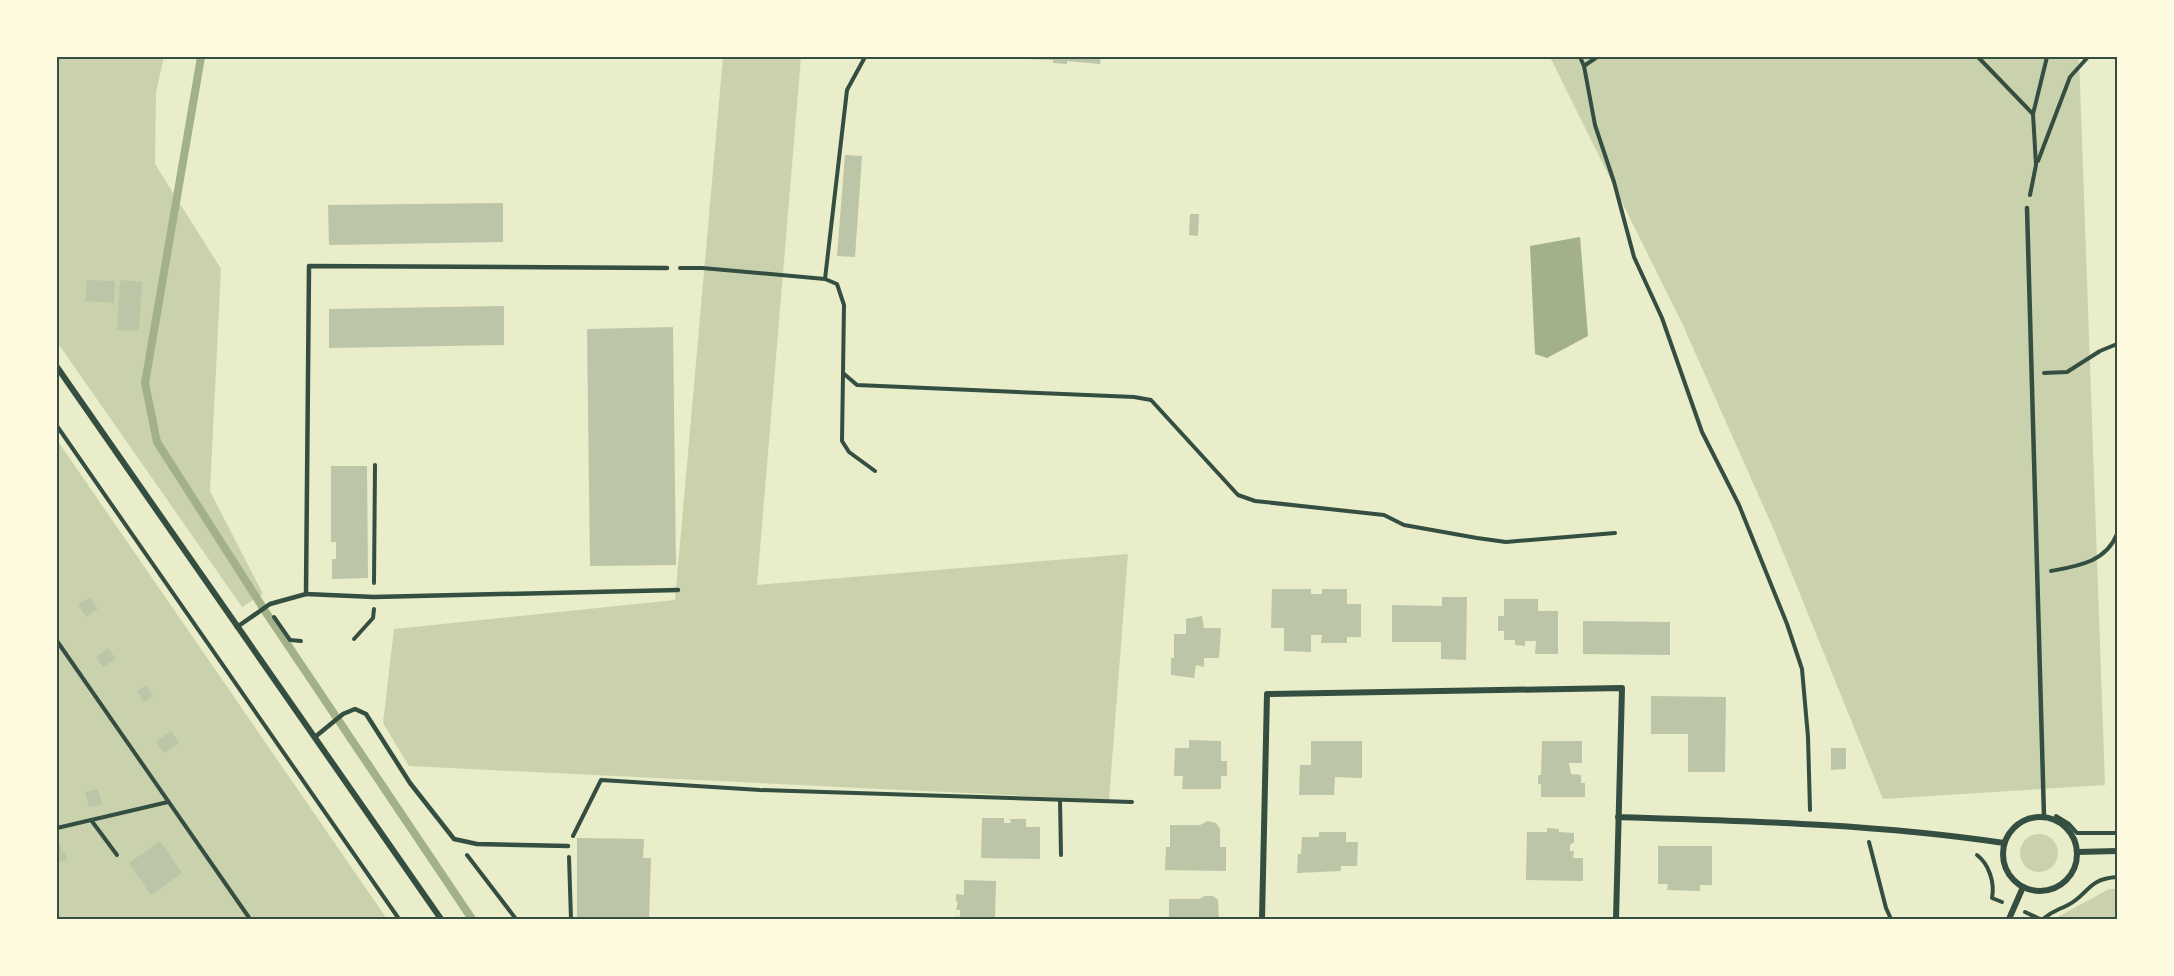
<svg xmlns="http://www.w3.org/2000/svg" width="2174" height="976" viewBox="0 0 2174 976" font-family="'Source Sans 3',sans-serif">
  <rect width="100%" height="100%" fill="#e9edc9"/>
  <g fill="#cad2ad">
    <polygon points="57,57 164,57 156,92 155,164 221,269 210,491 263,594 242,607 57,342"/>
    <polygon points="723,57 801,57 757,585 1128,554 1109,800 409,766 383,723 394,629 675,600"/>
    <polygon points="1550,57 2079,57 2105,785 1883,799 1774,530 1682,323"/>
    <polygon points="57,440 387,919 57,919"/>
    <circle cx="2039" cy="853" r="19"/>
    <polygon points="2109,889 2117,889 2117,919 2054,919"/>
  </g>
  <polygon fill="#a3b18a" points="1580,237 1588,336 1547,358 1535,354 1530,246"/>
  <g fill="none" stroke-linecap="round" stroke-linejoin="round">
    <polyline stroke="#a3b18a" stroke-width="8" points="201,57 145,383 157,442 265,611 472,919"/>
  </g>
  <g fill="#bcc5a7">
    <polygon points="1028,57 1101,57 1100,64 1067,61 1067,64 1053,63 1053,60 1028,59"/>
    <polygon points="845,155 862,156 855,257 837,256"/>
    <polygon points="503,203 503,242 329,245 328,205"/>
    <polygon points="1190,214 1199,214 1198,236 1189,235"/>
    <polygon points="87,280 115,281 114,303 85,301"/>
    <polygon points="120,280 142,282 139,331 117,330"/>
    <polygon points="504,306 504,345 329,348 329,309"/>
    <polygon points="673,327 676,565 590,566 587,329"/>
    <polygon points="331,466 367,466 368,578 332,579 332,559 336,559 336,542 331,542"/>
    <polygon points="1272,589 1311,589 1311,594 1322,594 1322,589 1347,589 1347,604 1361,604 1361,637 1347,637 1347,643 1321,643 1322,635 1311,635 1311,652 1284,651 1284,628 1271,628"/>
    <polygon points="90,597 98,609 86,617 78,605"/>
    <polygon points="1442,597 1467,597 1466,660 1441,659 1441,642 1392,642 1392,605 1442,606"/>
    <polygon points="1504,599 1538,599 1538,611 1558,611 1558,654 1535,654 1536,641 1525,641 1525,646 1515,645 1515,640 1504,640 1504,631 1498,631 1498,616 1504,616"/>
    <polygon points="1202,616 1204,628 1221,628 1219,658 1204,658 1204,667 1196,665 1194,678 1171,675 1171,658 1174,658 1174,634 1186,634 1186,619"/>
    <polygon points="1583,621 1670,622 1670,655 1583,654"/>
    <polygon points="108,648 116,659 103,667 96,657"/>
    <polygon points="146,685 153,696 144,702 137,691"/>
    <polygon points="1651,696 1726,697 1725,772 1688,772 1688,734 1651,734"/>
    <polygon points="171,731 179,743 164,753 156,742"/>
    <polygon points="1189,740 1221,741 1221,761 1227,761 1227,776 1221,776 1221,789 1182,789 1183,776 1174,776 1175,748 1189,748"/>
    <polygon points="1311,741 1362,741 1362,778 1335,777 1334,795 1299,795 1300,765 1311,765"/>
    <polygon points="1542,741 1582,741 1582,763 1569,763 1571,774 1581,775 1581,783 1585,783 1585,797 1541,797 1541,784 1538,784 1538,775 1541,775"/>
    <polygon points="1831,748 1846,748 1846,769 1831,770"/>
    <polygon points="98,789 102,804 89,807 85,792"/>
    <polygon points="982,818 1004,818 1004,823 1011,823 1010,819 1026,819 1026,827 1040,827 1040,859 981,858"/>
    <polygon points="1208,821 1216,823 1220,829 1220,847 1226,847 1226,871 1165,870 1166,847 1170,847 1170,825 1200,825"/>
    <polygon points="1547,828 1559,829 1559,832 1574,833 1574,842 1570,845 1570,851 1574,851 1573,858 1583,858 1583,881 1526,880 1527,832 1547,832"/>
    <polygon points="1319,832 1346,832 1346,842 1358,842 1357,866 1341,866 1341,871 1297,873 1298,854 1301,854 1302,837 1319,837"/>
    <polygon points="577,838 644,839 643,858 651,858 649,919 577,919"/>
    <polygon points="160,841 182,873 151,895 129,863"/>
    <polygon points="60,845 62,852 65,851 67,860 57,862 57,846"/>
    <polygon points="1658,846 1712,846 1712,885 1700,885 1700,891 1667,890 1668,884 1658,884"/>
    <polygon points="964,880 996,881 995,919 956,919 956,916 960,917 960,910 956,910 958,901 956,902 956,894 964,895"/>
    <polygon points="1205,896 1213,896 1218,900 1219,919 1169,919 1169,899 1199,899"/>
  </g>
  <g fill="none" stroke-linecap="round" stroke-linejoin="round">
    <g stroke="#344e41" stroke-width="4">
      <polyline points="1580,57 1584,66 1595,125 1614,182 1634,257 1662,318 1702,432 1739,505 1787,624 1802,669 1808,737 1810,810"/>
      <polyline points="1978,57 2033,114"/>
      <polyline points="1584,66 1597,57"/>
      <polyline points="2038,161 2070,77 2088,57"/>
      <polyline points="2030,195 2036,165 2033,114 2047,57"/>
      <polyline points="680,268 702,268 825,279 837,284 844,305 843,373 857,385 1134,397 1151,400 1238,495 1255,501 1384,515 1404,525 1477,538 1506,542 1615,533"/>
      <polyline points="825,279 847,90 865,57"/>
      <polyline points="2044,373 2067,372 2100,351 2117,344"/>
      <polyline points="843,374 842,441 849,452 875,471"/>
      <polyline points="57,426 399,919"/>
      <path d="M2051,571C2078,566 2106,562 2117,534"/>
      <polyline points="374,583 375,465"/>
      <polyline points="274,617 290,640 301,641"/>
      <polyline points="354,639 373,618 374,609"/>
      <polyline points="57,641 250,919"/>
      <polyline points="1060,800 1061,855"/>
      <polyline points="2056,816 2069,824 2077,833 2117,833"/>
      <polyline points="91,820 117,855"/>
      <polyline points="57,828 168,802"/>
      <polyline points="573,836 601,780 760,790 1132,802"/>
      <polyline points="1869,842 1886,908 1891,919"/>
      <polyline points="467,855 516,919"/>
      <path d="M1977,855C1989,864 1995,883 1992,898L2002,902"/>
      <polyline points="569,857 571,919"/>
      <polyline points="2025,912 2040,919"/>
      <path d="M2043,919C2054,910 2056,911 2068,905C2089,894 2087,879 2117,877"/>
    </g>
    <g stroke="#344e41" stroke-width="4.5">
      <polyline points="2027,208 2044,817"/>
      <polyline points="306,594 374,597 678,590"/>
      <polyline points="237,627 270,604 306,594 309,266 667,268"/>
      <polyline points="315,737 343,714 355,709 366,714 410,783 454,839 477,844 568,846"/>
    </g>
    <g stroke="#344e41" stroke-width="6">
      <polyline points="57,367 441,919"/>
      <circle cx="2040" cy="854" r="37"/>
      <path d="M1618,817C1747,821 1876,824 2004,843"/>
      <polyline points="2077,852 2117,851"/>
      <polyline points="1262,919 1267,694 1622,688 1616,919"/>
      <polyline points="2009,919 2023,887"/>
    </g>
  </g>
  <rect width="2174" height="976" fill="none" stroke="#fefae0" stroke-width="117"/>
  <rect x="58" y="58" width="2058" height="860" fill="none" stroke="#344e41" stroke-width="2"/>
</svg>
